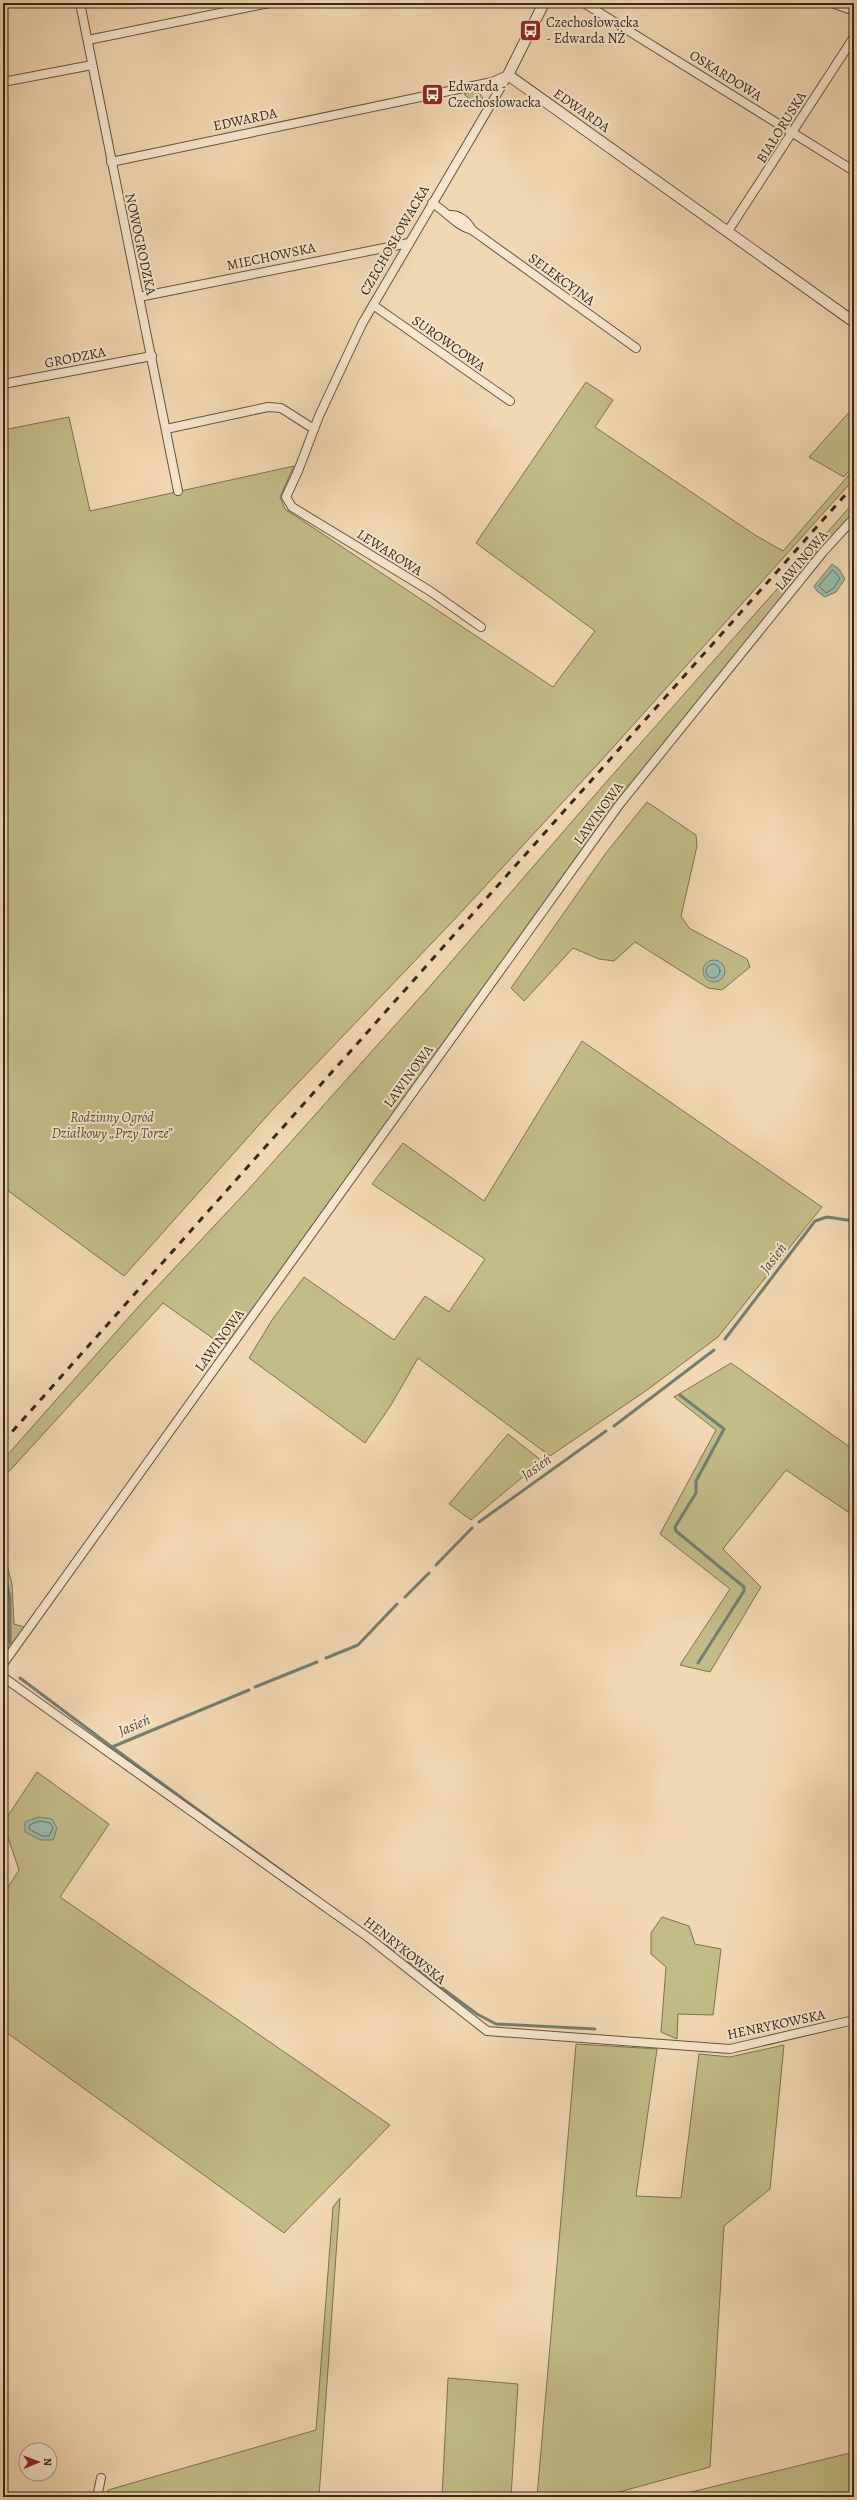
<svg xmlns="http://www.w3.org/2000/svg" width="857" height="2500" viewBox="0 0 857 2500" font-family="Alegreya,serif">
  <rect width="100%" height="100%" fill="#f2d8b2"/>
  <filter id="stains"><feTurbulence type="fractalNoise" baseFrequency=".005" numOctaves="4"/><feColorMatrix values="0 0 0 0 .2 0 0 0 0 .09 0 0 0 0 .02 0 0 0 .5 -.17"/></filter>
  <radialGradient id="worn" r=".72"><stop offset=".6" stop-color="#630" stop-opacity="0"/><stop offset="1" stop-color="#630" stop-opacity=".3"/></radialGradient>
  <g fill="#c2bc87" stroke="#7c7250">
    <polygon points="474,91 481,95 483,99 480,109 464,94"/>
    <polygon points="586,382 613,400 595,427 755,535 783,551 854,469 854,479 599,763 453,921 274,1108 124,1276 3,1187 3,430 69,417 90,511 294,466 280,497 285,509 553,687 595,631 476,543"/>
    <polygon points="851,410 854,413 854,464 844,477 809,457"/>
    <polygon points="854,502 854,512 828,540 624,792 227,1344 218,1342 163,1303 3,1478 3,1460 139,1306 247,1191 432,984 601,788"/>
    <polygon points="647,802 696,835 697,846 681,916 689,928 747,959 750,967 722,990 708,988 635,942 614,961 599,959 573,948 524,1001 511,988 606,853"/>
    <polygon points="582,1041 822,1207 718,1337 647,1390 550,1456 418,1358 391,1405 365,1443 249,1358 272,1320 304,1277 394,1340 425,1296 449,1312 485,1259 372,1184 403,1143 484,1201"/>
    <polygon points="731,1363 854,1450 854,1516 786,1470 723,1549 761,1587 710,1672 680,1665 730,1589 660,1534 716,1430 674,1397"/>
    <polygon points="508,1434 542,1461 471,1520 449,1504"/>
    <polygon points="3,1550 12,1584 14,1624 24,1627 3,1657"/>
    <polygon points="37,1772 109,1824 60,1897 390,2125 284,2233 3,2030 3,1895 19,1870 3,1823"/>
    <polygon points="662,1917 689,1926 695,1944 721,1949 713,2015 678,2014 677,2039 661,2032 666,1967 651,1954 651,1933"/>
    <polygon points="576,2044 657,2049 636,2196 681,2198 699,2054 730,2057 784,2045 770,2189 724,2226 710,2467 601,2497 537,2497"/>
    <polygon points="340,2198 319,2497 106,2497 108,2490 316,2430 333,2207"/>
    <polygon points="448,2378 518,2384 511,2497 442,2497"/>
    <polygon points="854,2452 854,2497 671,2497"/>
  </g>
  <g fill="#9bbaab" stroke="#728071">
    <polygon points="832,564 839,569 845,579 836,592 825,597 817,591 814,586"/>
    <circle cx="714" cy="971" r="11"/>
    <polygon points="39,1817 52,1819 57,1828 53,1840 41,1840 25,1832 25,1822"/>
  </g>
  <g fill="none" stroke-linecap="round" stroke-linejoin="round">
    <g stroke="#687162" stroke-width="1">
      <polygon points="833,570 840,578 834,588 826,593 819,586"/>
      <circle cx="713" cy="971" r="7"/>
      <polygon points="40,1821 50,1823 53,1828 49,1836 42,1836 29,1829 30,1825"/>
    </g>
    <g stroke="#728071" stroke-width="3">
      <polyline points="725,1339 815,1221 827,1217 854,1221"/>
      <polyline points="680,1395 724,1429 696,1481 696,1493 675,1527 676,1531 744,1587 744,1591 698,1663"/>
      <polyline points="614,1426 714,1350"/>
      <polyline points="479,1522 606,1431"/>
      <polyline points="3,1565 10,1599 10,1643"/>
      <polyline points="436,1565 472,1528"/>
      <polyline points="405,1597 429,1573"/>
      <polyline points="326,1658 358,1645 397,1604"/>
      <polyline points="20,1678 112,1747 249,1690"/>
      <polyline points="255,1687 317,1662"/>
      <polyline points="112,1747 312,1893"/>
      <polyline points="386,1946 394,1952"/>
      <polyline points="407,1962 477,2014 496,2024 595,2029"/>
    </g>
    <defs>
      <g id="minor">
        <polyline points="80,3 178,491"/>
        <polyline points="584,3 854,171"/>
        <polyline points="832,3 854,11"/>
        <polyline points="88,40 269,3"/>
        <polyline points="3,82 92,65"/>
        <polyline points="111,162 492,82 508,75"/>
        <path d="M432,203C446,211 456,226 472,230L636,348"/>
        <path d="M450,215C461,215 467,221 472,230"/>
        <polyline points="728,231 854,37"/>
        <polyline points="139,297 409,243"/>
        <polyline points="373,305 510,401"/>
        <polyline points="3,384 152,356"/>
        <polyline points="166,429 268,407 281,408 314,429"/>
        <polyline points="481,627 430,591 292,507 286,497 298,471 319,416 362,324 508,75"/>
        <polyline points="3,1664 619,805 823,552 854,518"/>
        <polyline points="3,1677 369,1938 487,2031 730,2049 854,2020"/>
        <polyline points="97,2497 101,2478"/>
      </g>
      <polyline id="tertiary" points="544,3 508,75 854,322"/>
    </defs>
    <use href="#minor" stroke="#645440" stroke-width="10"/>
    <use href="#tertiary" stroke="#645440" stroke-width="12"/>
    <use href="#minor" stroke="#f7e6cd" stroke-width="8"/>
    <use href="#tertiary" stroke="#f7e6cd" stroke-width="10"/>
    <polyline stroke="#35281a" stroke-width="3" stroke-dasharray="7 7" stroke-linecap="butt" points="3,1442 854,485"/>
  </g>
  <defs>
    <symbol id="bus-square" viewBox="-11 -11 22 22"><rect x="-9" y="-9" width="18" height="18" rx="4" fill="#8f2418" stroke="#f7e6cd"/><path d="M-5-6H5V4H4V6H2V4H-2V6H-4V4H-5ZM-3.5-4V0h7V-4ZM-3.5 1.2v1.5H-2V1.2ZM2 1.2v1.5H3.5V1.2Z" fill="#fff"/></symbol>
  </defs>
  <g fill-rule="evenodd">
    <use href="#bus-square" x="518" y="18" width="25" height="25"/>
    <use href="#bus-square" x="420" y="82" width="25" height="25"/>
  </g>
  <g text-anchor="middle" stroke-width="4" stroke-linejoin="round" paint-order="stroke">
    <g font-size="14" fill="#35281a" stroke="#f7e6cd" text-anchor="start">
      <text x="546" y="27">Czechosłowacka<tspan x="546" dy="16">- Edwarda NŻ</tspan></text>
      <text x="448" y="91">Edwarda -<tspan x="448" dy="16">Czechosłowacka</tspan></text>
    </g>
    <g font-size="14" fill="#35281a" stroke="#f7e6cd">
      <text transform="translate(726 75) rotate(32)" y="5">OSKARDOWA</text>
      <text transform="translate(582 110) rotate(35)" y="5">EDWARDA</text>
      <text transform="translate(245 119) rotate(-12)" y="5">EDWARDA</text>
      <text transform="translate(781 127) rotate(-58)" y="5">BIAŁORUSKA</text>
      <text transform="translate(394 240) rotate(-60)" y="5">CZECHOSŁOWACKA</text>
      <text transform="translate(141 244) rotate(78)" y="5">NOWOGRODZKA</text>
      <text transform="translate(271 256) rotate(-12)" y="5">MIECHOWSKA</text>
      <text transform="translate(562 279) rotate(36)" y="5">SELEKCYJNA</text>
      <text transform="translate(449 343) rotate(35)" y="5">SUROWCOWA</text>
      <text transform="translate(75 357) rotate(-11)" y="5">GRODZKA</text>
      <text transform="translate(390 552) rotate(32)" y="5">LEWAROWA</text>
      <text transform="translate(801 560) rotate(-50)" y="5">LAWINOWA</text>
      <text transform="translate(598 813) rotate(-54)" y="5">LAWINOWA</text>
      <text transform="translate(408 1076) rotate(-54)" y="5">LAWINOWA</text>
      <text transform="translate(219 1340) rotate(-54)" y="5">LAWINOWA</text>
      <text transform="translate(405 1950) rotate(38)" y="5">HENRYKOWSKA</text>
      <text transform="translate(776 2024) rotate(-12)" y="5">HENRYKOWSKA</text>
    </g>
    <g font-size="14" font-style="italic" fill="#584d35" stroke="#f7e6cd">
      <text x="112" y="1122">Rodzinny Ogród<tspan x="112" dy="16">Działkowy „Przy Torze”</tspan></text>
    </g>
    <g font-size="15" font-style="italic" fill="#4e4c3e" stroke="#f7e6cd">
      <text transform="translate(773 1258) rotate(-53)" y="5">Jasień</text>
      <text transform="translate(536 1467) rotate(-35)" y="5">Jasień</text>
      <text transform="translate(134 1725) rotate(-23)" y="5">Jasień</text>
    </g>
  </g>
  <rect width="857" height="2500" fill="none" stroke="#f2d8b2" stroke-width="16"/>
  <rect x="4" y="4" width="849" height="2492" fill="none" stroke="#35281a" stroke-width="2"/>
  <rect x="8" y="8" width="841" height="2484" fill="none" stroke="#35281a"/>
  <g transform="translate(38 2462) rotate(89)"><circle r="19" fill="#f7e6cd" stroke="#a99a85"/>
  <path d="M0-3L7 15L0 10L-7 15Z" fill="#8f2418"/>
  <text y="-6" font-size="11" font-weight="bold" text-anchor="middle" fill="#35281a">N</text>
  </g>
  <rect width="100%" height="100%" filter="url(#stains)"/>
  <rect width="100%" height="100%" fill="url(#worn)"/>
</svg>
